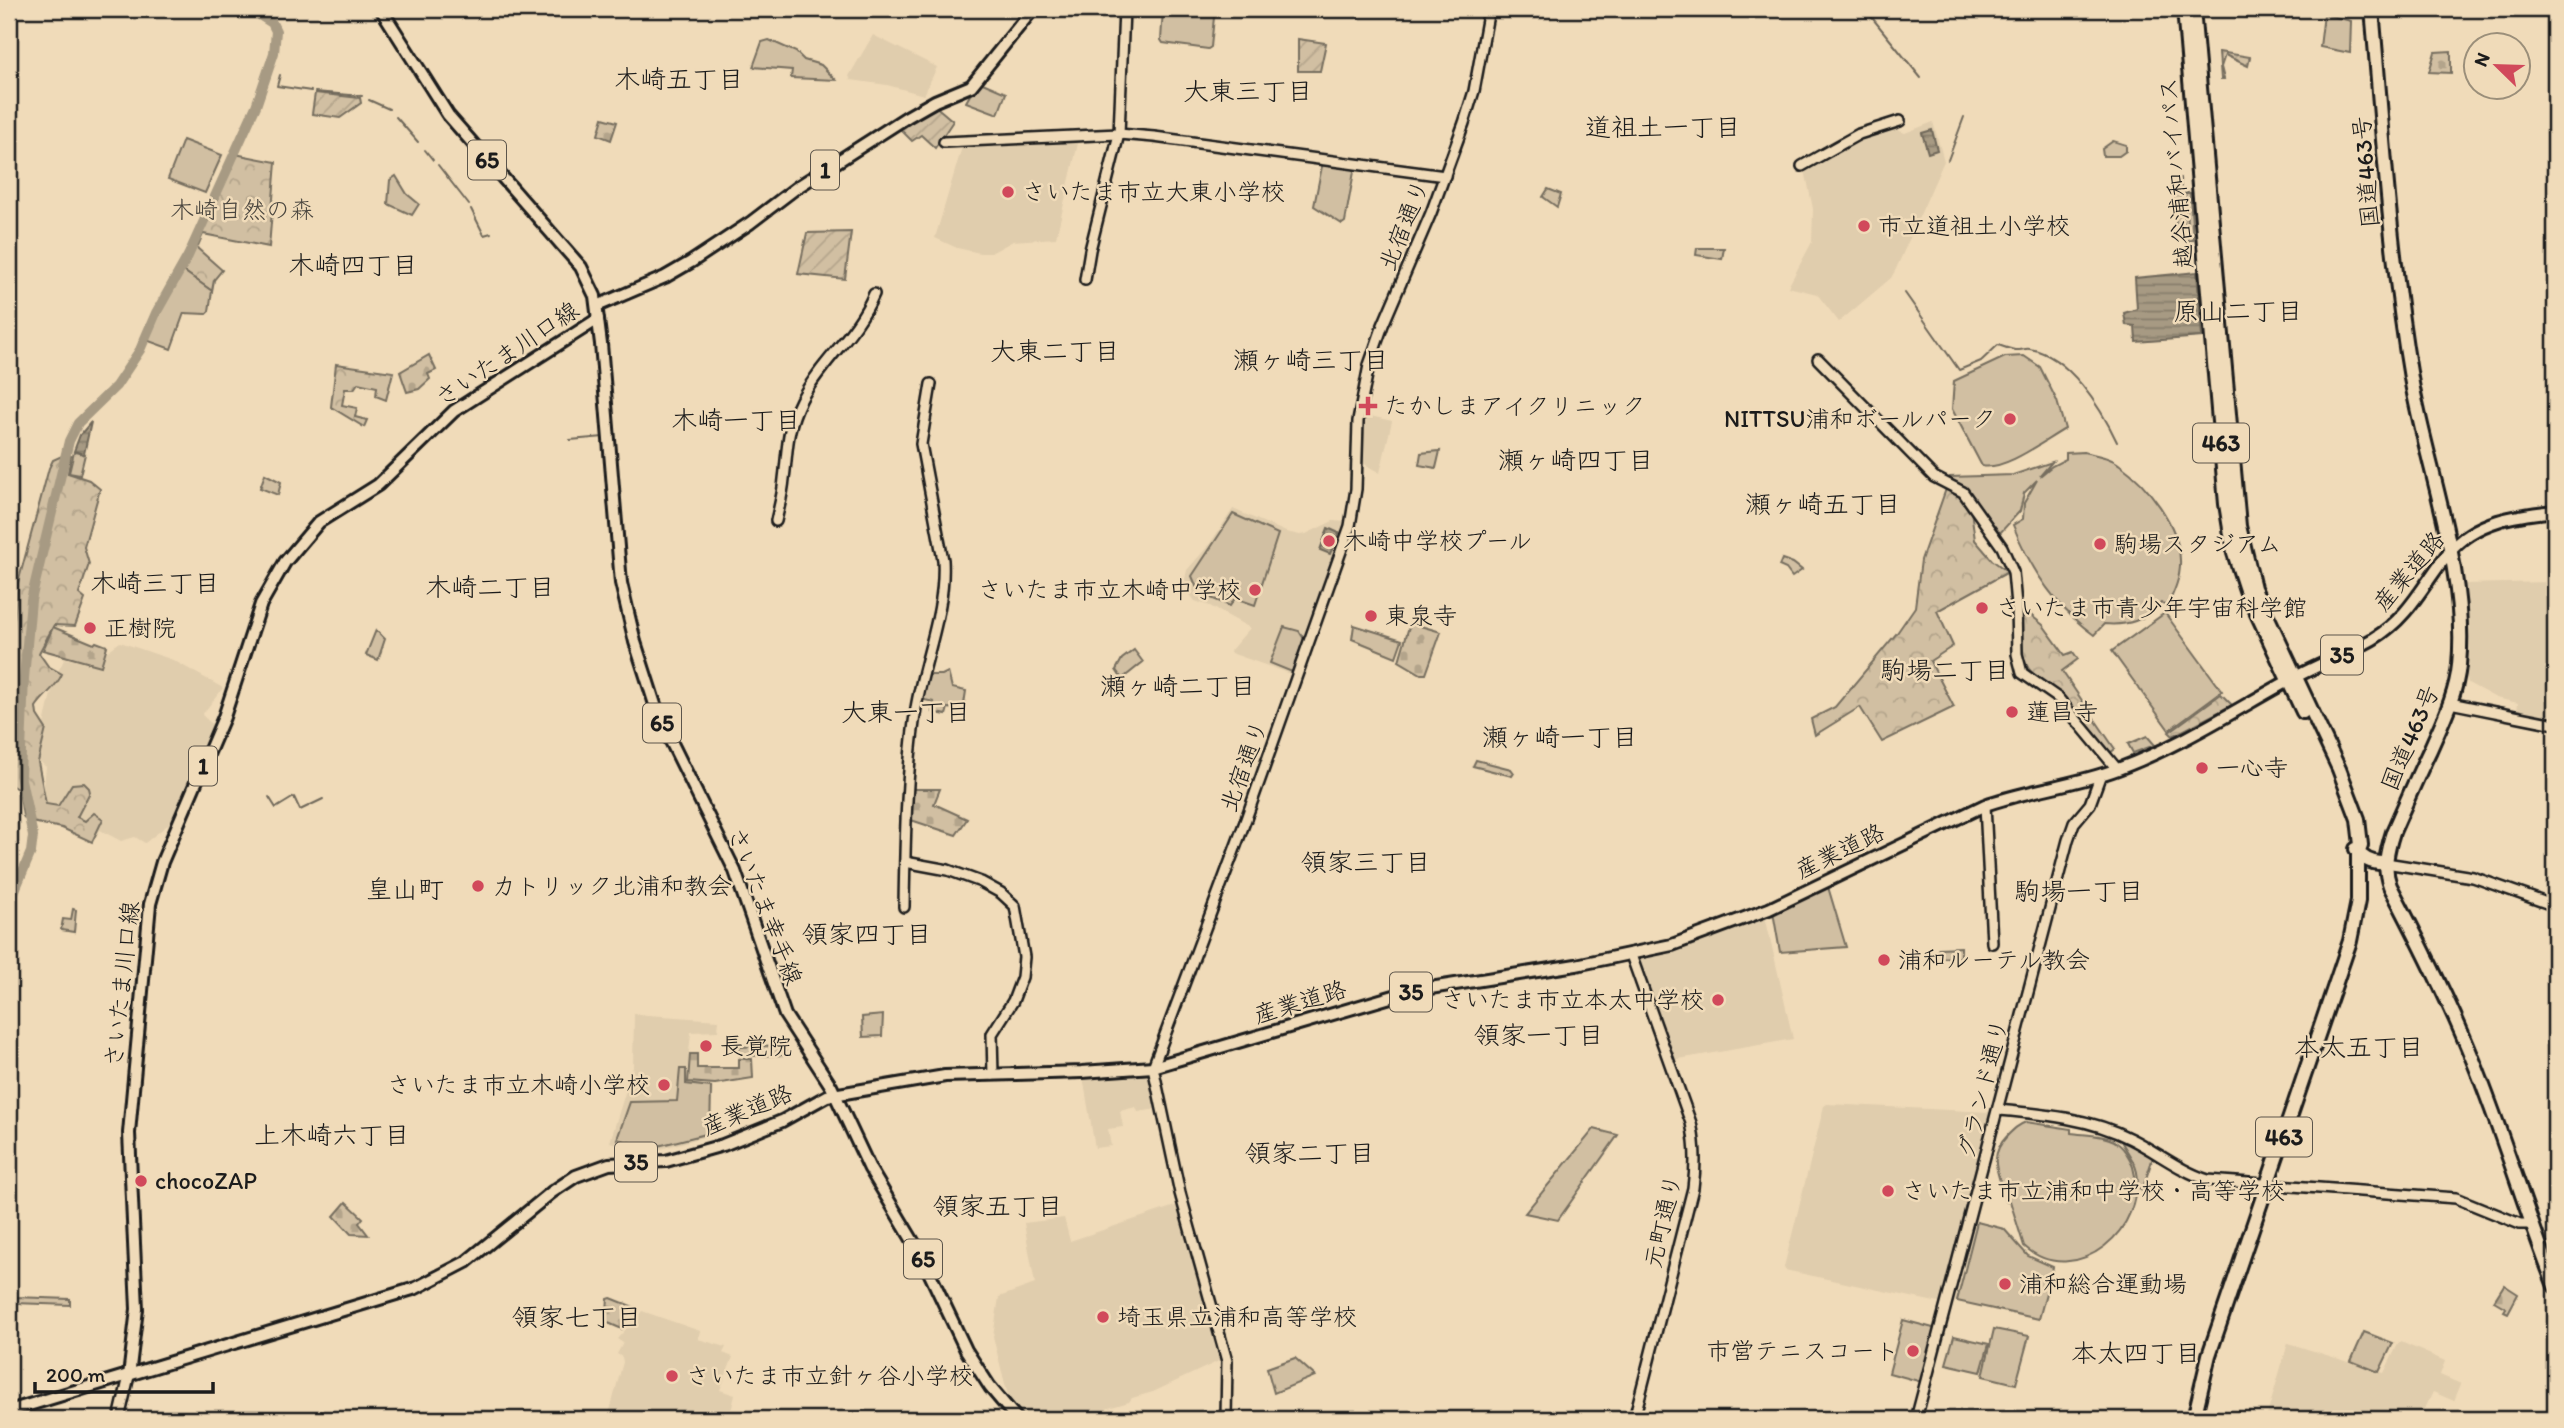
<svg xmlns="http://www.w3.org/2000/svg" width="2564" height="1428" viewBox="0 0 2564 1428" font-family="Itim,'Klee One',sans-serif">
  <defs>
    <pattern id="forest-crowns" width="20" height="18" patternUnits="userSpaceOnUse" patternTransform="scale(1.75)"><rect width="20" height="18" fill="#d1bfa2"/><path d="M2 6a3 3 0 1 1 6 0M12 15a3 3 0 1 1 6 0" fill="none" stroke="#b3a48b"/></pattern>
    <pattern id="cemetery-stones" width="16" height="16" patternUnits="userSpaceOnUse" patternTransform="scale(1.75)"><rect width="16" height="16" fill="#d1bfa2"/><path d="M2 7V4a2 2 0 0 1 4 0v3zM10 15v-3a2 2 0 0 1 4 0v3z" fill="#b3a48b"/></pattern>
    <pattern id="garden-furrows" width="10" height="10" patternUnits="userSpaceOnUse" patternTransform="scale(1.75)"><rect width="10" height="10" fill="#d1bfa2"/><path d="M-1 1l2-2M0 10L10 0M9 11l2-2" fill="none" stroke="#b3a48b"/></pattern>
    <pattern id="water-rules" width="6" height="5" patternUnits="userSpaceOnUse" patternTransform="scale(1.75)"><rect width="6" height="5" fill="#a79a83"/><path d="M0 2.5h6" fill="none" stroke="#877d6a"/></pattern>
  </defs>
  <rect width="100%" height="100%" fill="#f0dbb9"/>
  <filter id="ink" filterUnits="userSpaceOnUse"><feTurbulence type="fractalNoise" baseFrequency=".0143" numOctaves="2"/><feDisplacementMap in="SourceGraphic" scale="14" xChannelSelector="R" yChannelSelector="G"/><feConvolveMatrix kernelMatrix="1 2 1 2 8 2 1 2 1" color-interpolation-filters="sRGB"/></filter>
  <g filter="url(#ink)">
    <g fill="#e0cdad">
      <polygon points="873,35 937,67 924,95 887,85 851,80 849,76"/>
      <polygon points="1933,122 1944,161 1896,269 1891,278 1839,322 1817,294 1788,287 1812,242 1813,209 1805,170 1857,142 1892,128 1905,133"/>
      <polygon points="1079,139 1056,238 1013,241 991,253 980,253 957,248 935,238 962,147"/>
      <polygon points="1366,415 1392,421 1380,473 1361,462 1364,417"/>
      <polygon points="1233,509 1286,532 1300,535 1306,534 1333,521 1345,522 1294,673 1291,674 1231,653 1230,651 1250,628 1210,606 1195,601 1189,593 1185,579 1187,570 1209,545"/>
      <polygon points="2555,582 2555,717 2517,710 2518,703 2496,698 2468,683 2467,679 2462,680 2462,584"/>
      <polygon points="120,642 173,660 223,688 202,715 214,726 170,823 145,843 135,837 121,841 100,830 94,840 65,826 40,821 46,767 36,758 55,677 65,658 101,666 105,653"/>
      <polygon points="1765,916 1793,1039 1673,1060 1639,960 1706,939"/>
      <polygon points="634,1014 719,1020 718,1031 691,1032 686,1083 713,1086 710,1135 650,1152 610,1142 633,1067"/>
      <polygon points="1148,1073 1157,1109 1138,1112 1136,1107 1120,1111 1123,1127 1108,1129 1111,1146 1095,1148 1083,1077"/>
      <polygon points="1827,1104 1990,1112 1992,1115 1944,1304 1785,1270 1784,1267 1824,1106"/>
      <polygon points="1178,1205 1221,1360 1153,1392 1132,1398 1129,1402 1071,1419 1024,1419 1011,1407 993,1337 999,1297 1035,1284 1024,1223 1064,1218 1070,1241"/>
      <polygon points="642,1311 700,1331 698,1339 726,1347 723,1353 733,1357 720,1390 735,1395 729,1419 597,1419 598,1411 609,1414 623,1362 622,1357 617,1354 623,1343 617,1339"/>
      <polygon points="2401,1342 2445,1361 2440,1375 2461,1384 2454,1401 2433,1392 2420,1419 2266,1419 2288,1343 2384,1373 2398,1344"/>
    </g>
    <g fill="url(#forest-crowns)" stroke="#766e5f" stroke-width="2">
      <polygon points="235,154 276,162 269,247 203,234 197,248 222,270 214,280 212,291 182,270 192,253"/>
      <polygon points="2180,178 2185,239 2177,239 2172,179"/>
      <polygon points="2185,193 2190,193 2193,240 2188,241"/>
      <polygon points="336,364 393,372 386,400 376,396 377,387 358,383 354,389 345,389 342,405 357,408 355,417 367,420 364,427 331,407"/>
      <path d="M64,455L71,456L68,473L89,480L100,489L84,547L89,564L79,594L85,599L75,626L54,625L39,653L48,666L62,674C57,687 44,695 36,707L37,715L46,729L38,762L46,804L58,806L72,784L84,783L89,788L90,792L77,817L85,821L94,813L103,819L92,842L62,828L27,821L23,816L19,790L9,784V668L18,583L49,468L53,460Z"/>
      <polygon points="1947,486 1955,491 1971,510 1975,540 1992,560 2008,572 1937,611 1953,646 1930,661 1954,707 1882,742 1860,707 1815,735 1811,719 1835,707 1897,633 1915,607 1921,560"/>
      <path d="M2028,613L2043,625L2065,655L2073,652L2078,659L2062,671L2115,749L2110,753C2094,733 2079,712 2060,694C2048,682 2032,679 2025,662C2019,648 2022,632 2022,618Z"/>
      <polygon points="2221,694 2232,705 2173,736 2169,732"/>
      <polygon points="2147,736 2155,745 2133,753 2128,744"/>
    </g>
    <g fill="url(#cemetery-stones)" stroke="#766e5f" stroke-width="2">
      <polygon points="2451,51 2451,73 2429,72 2435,52"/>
      <polygon points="603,118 617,122 611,140 598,135"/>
      <polygon points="429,355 436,370 428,374 430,379 419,389 407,392 400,372"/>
      <polygon points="265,474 281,482 278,495 260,488"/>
      <polygon points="1410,623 1441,632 1426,674 1421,674 1399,661"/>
      <polygon points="53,627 94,644 96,642 107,646 101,666 43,650"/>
      <polygon points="911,789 940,789 934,804 967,819 956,835 908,819"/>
      <polygon points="690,1054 697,1054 697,1068 739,1068 739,1059 752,1059 753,1078 715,1084 688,1082"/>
      <polygon points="346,1202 363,1218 359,1223 368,1235 351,1234 334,1216"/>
      <polygon points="2504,1285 2518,1294 2508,1313 2504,1311 2506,1308 2494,1301"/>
      <polygon points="611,1298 636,1308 622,1329 606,1322 608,1299"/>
    </g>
    <g fill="#d1bfa2" stroke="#766e5f" stroke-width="2">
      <polygon points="1163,9 1213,14 1214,17 1211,47 1208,49 1163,43 1161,40"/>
      <polygon points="2324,14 2351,21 2350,53 2320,47"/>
      <polygon points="769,40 796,52 804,60 821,65 836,80 791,78 792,70 753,67 762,42"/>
      <polygon points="978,81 1006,93 998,114 966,102"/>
      <polygon points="183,140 222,155 205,193 168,179"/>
      <polygon points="2113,141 2126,145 2126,151 2119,156 2103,156 2102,149"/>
      <polygon points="1325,163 1355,166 1345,222 1342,224 1314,206 1322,166"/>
      <polygon points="396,176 407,194 419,204 412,215 388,204 390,180"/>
      <polygon points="1548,189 1561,194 1557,207 1543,197"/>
      <polygon points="1697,248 1724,248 1722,259 1696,255"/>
      <polygon points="182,270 212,291 209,311 206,314 184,313 171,349 146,340 165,299"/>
      <path d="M2024,356L2040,367L2057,401L2065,429C2045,440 2005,471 1982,466L1952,409L1954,381L2005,357Z"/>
      <polygon points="1440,451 1436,468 1419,465 1421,453"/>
      <polygon points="74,452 85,454 80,475 69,473"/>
      <path d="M2084,452C2096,455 2110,457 2120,465C2148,485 2179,525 2180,560C2181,577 2174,592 2167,607L2161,603C2144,621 2128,626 2104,624L2094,635C2055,607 2030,568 2013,525L2023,519L2024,503L2037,480L2024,493L2020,511L2000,533L1968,491L1950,479V477L2013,475L2052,462L2040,476L2052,466L2066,459V453Z"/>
      <polygon points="1233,514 1278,534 1255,605 1235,598 1230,606 1199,593 1192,576"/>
      <polygon points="1782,559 1793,563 1802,570 1792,577 1786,569 1779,566"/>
      <polygon points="2165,613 2222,691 2169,730 2112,651"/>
      <polygon points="1354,625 1402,640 1396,657 1352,639"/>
      <polygon points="1284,627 1299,631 1304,639 1292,672 1270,663"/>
      <polygon points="376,630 385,639 378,660 366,655"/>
      <polygon points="1134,650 1143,662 1122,679 1116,670 1122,659"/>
      <polygon points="948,672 952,688 966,691 963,711 948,708 946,715 932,712 934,702 920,699 926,675 942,675"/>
      <polygon points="1476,760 1511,769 1514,773 1512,776 1473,766"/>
      <polygon points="1826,886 1828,887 1846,947 1780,952 1773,912"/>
      <polygon points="73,909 76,910 74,932 61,930 63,919 71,920"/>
      <polygon points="1961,947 1961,957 1934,958 1939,948"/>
      <polygon points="883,1015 882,1036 863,1037 862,1017"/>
      <polygon points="784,1045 787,1055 740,1056 739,1047"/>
      <polygon points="680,1069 686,1069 686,1084 711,1087 710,1133 650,1148 617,1139 630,1102 677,1101"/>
      <path d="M2026,1122L2071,1129V1133C2084,1135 2102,1134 2114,1141C2123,1146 2130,1157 2133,1167C2151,1227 2075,1292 2024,1246L2010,1201H2006C1999,1173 1986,1158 2008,1135C2014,1129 2018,1125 2026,1122Z"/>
      <polygon points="1594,1129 1618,1135 1558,1220 1525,1213"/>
      <path d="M2120,1139L2153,1157L2142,1191L2137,1185C2141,1167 2127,1153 2120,1139Z"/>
      <polygon points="1977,1222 2004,1229 2028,1256 2053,1267 2039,1319 1957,1301"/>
      <polygon points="15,1297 70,1299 70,1305 15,1303"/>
      <polygon points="1903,1320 1937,1329 1922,1382 1889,1373"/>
      <polygon points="1994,1329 2029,1336 2016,1384 1983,1376"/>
      <polygon points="2364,1332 2393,1343 2379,1372 2351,1361"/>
      <polygon points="1954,1336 1989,1344 1981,1372 1946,1364"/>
      <polygon points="1295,1358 1315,1376 1274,1393 1267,1368"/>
    </g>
    <g fill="url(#garden-furrows)" stroke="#766e5f" stroke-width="2">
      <polygon points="1298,39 1326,43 1320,71 1298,71"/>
      <polygon points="2219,52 2250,57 2248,66 2225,55 2221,67 2224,79 2221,79"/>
      <polygon points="315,93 360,98 361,103 340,118 312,114"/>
      <polygon points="933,104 953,121 935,148 921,135 912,141 897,126"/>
      <polygon points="851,232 845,279 798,274 807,233"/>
    </g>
    <g fill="url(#water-rules)" stroke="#6f685a" stroke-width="2">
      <polygon points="1932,130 1937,150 1928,153 1922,133"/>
      <polygon points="2197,272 2202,337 2136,342 2135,326 2126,325 2124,313 2137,309 2135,278"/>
      <polygon points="91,422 84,454 74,451 80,435"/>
      <polygon points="1328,528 1339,533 1330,554 1320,550"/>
    </g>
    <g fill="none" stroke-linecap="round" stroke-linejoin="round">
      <g stroke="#6f685a" stroke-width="2">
        <polyline points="1865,9 1921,78"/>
        <polyline points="280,75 277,86 311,91"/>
        <polyline points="315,92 362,96"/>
        <polyline points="369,100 389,109"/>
        <polyline points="396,117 418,142"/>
        <polyline points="425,150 433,160"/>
        <polyline points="1948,160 1964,117"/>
        <polyline points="438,165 469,205"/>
        <polyline points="471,209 484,235 491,233"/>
        <path d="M1905,293L1959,370L1981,361L1998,345C2005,347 2013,351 2019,350C2024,350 2025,348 2030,349C2069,356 2101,408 2117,442"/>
        <polyline points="570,440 604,437"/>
        <polyline points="269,797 276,808 294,797 300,810 323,799"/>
      </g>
      <polyline stroke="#a79a83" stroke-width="10" points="9,904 31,852 33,836 20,775 24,678 31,600 69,441 78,423 116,386 140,350 156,313 188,256 256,106 274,53 276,31 272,23 250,9"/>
      <defs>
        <g id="secondary">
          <polyline points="944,142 1119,134 1154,137 1445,176"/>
          <polyline points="1802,166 1859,134 1900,121"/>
          <polyline points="1085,280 1090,250 1119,134 1124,9"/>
          <polyline points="1818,359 1934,477 1963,492 2002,547 2013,572 2016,605 2017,654 2022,673 2058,698 2117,769"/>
          <path d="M776,521C779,507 783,493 784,479C788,448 786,430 801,400C822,360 856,336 874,294"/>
          <polyline points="2450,703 2555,724"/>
          <polyline points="1985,805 1992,943"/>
          <polyline points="905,862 948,870 981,882 1001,893 1015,906 1024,957 1022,977 1013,1001 992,1034 993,1075"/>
          <polyline points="2386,863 2473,877 2555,906"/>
          <path d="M904,907C905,840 906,774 916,708C924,659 946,610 943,560L921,444L931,384"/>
          <path d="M1631,955L1691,1123C1696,1145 1696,1166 1693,1188L1634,1419"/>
          <path d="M1998,1110C2043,1114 2090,1118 2131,1139C2157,1152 2180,1171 2208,1180L2456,1198L2520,1224H2531"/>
          <polyline points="119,1419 129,1376"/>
          <polyline points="1226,1419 1227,1361 1180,1193 1153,1067 1246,819 1350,526 1356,489 1358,421 1369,365 1383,325 1431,213 1464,123 1474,91 1489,9"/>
          <polyline points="1916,1419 2068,840 2074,823 2090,804 2101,774"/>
        </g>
        <g id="primary">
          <polyline points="381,9 448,115 581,267 595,296 601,344 621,583 635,642 659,717 735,871 785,1015 831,1086 870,1169 920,1253 966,1350 990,1387 1017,1419"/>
          <polyline points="597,306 665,277 691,262 750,223 796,188 907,117 935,101 971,86 1033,9"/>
          <polyline points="129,1376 137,1309 129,1133 150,904 162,862 224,717 261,604 285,562 319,522 378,485 454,411 598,319"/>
          <path d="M9,1411L416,1288L466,1262L552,1192L576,1176L609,1164L666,1161L723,1145L782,1121L827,1096L945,1076L1082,1072L1153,1067L1411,991L1576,965L1672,945L1769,909L1985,805C2028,790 2075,785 2118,769C2178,747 2232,712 2288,681C2315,666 2345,655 2373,639C2409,618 2424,583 2449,552C2476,520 2517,515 2555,511"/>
        </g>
        <g id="highway">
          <polyline points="2184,9 2226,504 2234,553 2246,590 2303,712"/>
          <polyline points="2193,9 2239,526 2254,588 2339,769 2358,819 2361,845 2358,853 2358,901 2350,941 2209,1355 2194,1419"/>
          <path d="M2372,9C2383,132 2390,256 2411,378C2427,469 2468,573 2459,665C2456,696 2442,722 2430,750C2417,777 2405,805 2393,832C2387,851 2383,867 2390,886C2420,943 2449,1000 2473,1060C2503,1134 2526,1212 2555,1286"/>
          <path d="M2356,849C2363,860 2373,864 2386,863"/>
        </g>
      </defs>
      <use href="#secondary" stroke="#1c1c1c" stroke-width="14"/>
      <use href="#primary" stroke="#1c1c1c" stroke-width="16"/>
      <use href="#highway" stroke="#1c1c1c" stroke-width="18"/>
      <use href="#secondary" stroke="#f0dbb9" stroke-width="9"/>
      <use href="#primary" stroke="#f0dbb9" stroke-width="10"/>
      <use href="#highway" stroke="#f0dbb9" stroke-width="12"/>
    </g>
  </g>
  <g fill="#d1495b" stroke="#f0dbb9" stroke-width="2.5">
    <circle cx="1008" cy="192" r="7"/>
    <circle cx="1864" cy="226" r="7"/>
    <path d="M1364.5 395.5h7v7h7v7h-7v7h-7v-7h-7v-7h7z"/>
    <circle cx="2010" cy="419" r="7"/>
    <circle cx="1329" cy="541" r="7"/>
    <circle cx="2100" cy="544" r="7"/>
    <circle cx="1255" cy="590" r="7"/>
    <circle cx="1982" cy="608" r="7"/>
    <circle cx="1371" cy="616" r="7"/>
    <circle cx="90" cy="628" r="7"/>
    <circle cx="2012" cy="712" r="7"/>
    <circle cx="2202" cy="768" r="7"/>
    <circle cx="478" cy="886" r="7"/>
    <circle cx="1884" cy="960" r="7"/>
    <circle cx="1718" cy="1000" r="7"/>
    <circle cx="706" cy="1046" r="7"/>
    <circle cx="664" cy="1085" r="7"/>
    <circle cx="141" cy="1181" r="7"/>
    <circle cx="1888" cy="1191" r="7"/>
    <circle cx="2005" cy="1284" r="7"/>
    <circle cx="1103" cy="1317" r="7"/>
    <circle cx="1913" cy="1351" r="7"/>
    <circle cx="672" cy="1376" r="7"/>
  </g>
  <g text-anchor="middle" stroke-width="5" stroke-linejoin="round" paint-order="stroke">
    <g fill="#f0dbb9" stroke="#5c554b" stroke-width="2">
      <rect x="468" y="140.5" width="38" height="39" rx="5"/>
      <rect x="811" y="150.5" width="28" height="39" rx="5"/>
      <rect x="2193" y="423.5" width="56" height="39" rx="5"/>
      <rect x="2321" y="635.5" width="42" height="39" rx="5"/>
      <rect x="643" y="703.5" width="38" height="39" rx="5"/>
      <rect x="189" y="746.5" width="28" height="39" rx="5"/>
      <rect x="1390" y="972.5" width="42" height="39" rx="5"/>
      <rect x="2256" y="1117.5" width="56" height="39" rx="5"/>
      <rect x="615" y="1142.5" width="42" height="39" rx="5"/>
      <rect x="904" y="1239.5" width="38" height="39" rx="5"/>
    </g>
    <g font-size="23" font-weight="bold" fill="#1c1c1c">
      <text x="487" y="168">65</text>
      <text x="825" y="178">1</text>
      <text x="2221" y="451">463</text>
      <text x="2342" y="663">35</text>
      <text x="662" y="731">65</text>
      <text x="203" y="774">1</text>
      <text x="1411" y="1000">35</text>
      <text x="2284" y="1145">463</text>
      <text x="636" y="1170">35</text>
      <text x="923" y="1267">65</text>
    </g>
    <g font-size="24" fill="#1c1c1c" stroke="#f0dbb9">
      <text transform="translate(2366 172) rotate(-95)" y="8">国道463号</text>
      <text transform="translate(2176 173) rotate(-95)" y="8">越谷浦和バイパス</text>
      <text transform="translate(1404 225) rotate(-68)" y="8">北宿通り</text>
      <text transform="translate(507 354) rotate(-34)" y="8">さいたま川口線</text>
      <text transform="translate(2409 571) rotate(-50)" y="8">産業道路</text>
      <text transform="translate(2410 738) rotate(-67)" y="8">国道463号</text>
      <text transform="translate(1244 766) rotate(-70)" y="8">北宿通り</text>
      <text transform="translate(1840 851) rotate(-26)" y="8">産業道路</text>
      <text transform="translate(765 906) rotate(69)" y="8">さいたま幸手線</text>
      <text transform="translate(122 984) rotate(-84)" y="8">さいたま川口線</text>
      <text transform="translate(1300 1002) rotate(-17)" y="8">産業道路</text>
      <text transform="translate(1983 1089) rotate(-76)" y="8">グランド通り</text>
      <text transform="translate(747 1110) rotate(-23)" y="8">産業道路</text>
      <text transform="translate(1663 1221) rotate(-77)" y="8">元町通り</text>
    </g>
    <g font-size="24" fill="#1c1c1c" stroke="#f0dbb9" text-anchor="start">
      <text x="1022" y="200">さいたま市立大東小学校</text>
      <text x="1878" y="234">市立道祖土小学校</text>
      <text x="1384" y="414">たかしまアイクリニック</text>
      <text x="1996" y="427" text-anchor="end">NITTSU浦和ボールパーク</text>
      <text x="1343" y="549">木崎中学校プール</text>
      <text x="2114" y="552">駒場スタジアム</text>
      <text x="1241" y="598" text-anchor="end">さいたま市立木崎中学校</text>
      <text x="1996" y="616">さいたま市青少年宇宙科学館</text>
      <text x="1385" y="624">東泉寺</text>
      <text x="104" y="636">正樹院</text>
      <text x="2026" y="720">蓮昌寺</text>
      <text x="2216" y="776">一心寺</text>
      <text x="492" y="894">カトリック北浦和教会</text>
      <text x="1898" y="968">浦和ルーテル教会</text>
      <text x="1704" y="1008" text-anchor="end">さいたま市立本太中学校</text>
      <text x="720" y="1054">長覚院</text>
      <text x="650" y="1093" text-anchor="end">さいたま市立木崎小学校</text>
      <text x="155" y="1189">chocoZAP</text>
      <text x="1902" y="1199">さいたま市立浦和中学校・高等学校</text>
      <text x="2019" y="1292">浦和総合運動場</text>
      <text x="1117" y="1325">埼玉県立浦和高等学校</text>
      <text x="1899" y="1359" text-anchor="end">市営テニスコート</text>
      <text x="686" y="1384">さいたま市立針ヶ谷小学校</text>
    </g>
    <g font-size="24" fill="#49453e" stroke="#f0dbb9">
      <text x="242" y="218">木崎自然の森</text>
    </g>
    <g font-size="26" fill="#1c1c1c" stroke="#f0dbb9">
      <text x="679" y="88">木崎五丁目</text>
      <text x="1248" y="100">大東三丁目</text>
      <text x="1663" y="136">道祖土一丁目</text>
      <text x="353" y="274">木崎四丁目</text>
      <text x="2238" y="320">原山二丁目</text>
      <text x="1055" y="360">大東二丁目</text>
      <text x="1311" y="369">瀬ヶ崎三丁目</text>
      <text x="736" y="429">木崎一丁目</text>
      <text x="1576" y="469">瀬ヶ崎四丁目</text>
      <text x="1823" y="513">瀬ヶ崎五丁目</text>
      <text x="155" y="592">木崎三丁目</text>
      <text x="490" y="596">木崎二丁目</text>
      <text x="1945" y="679">駒場二丁目</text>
      <text x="1178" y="695">瀬ヶ崎二丁目</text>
      <text x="906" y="721">大東一丁目</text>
      <text x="1560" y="746">瀬ヶ崎一丁目</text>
      <text x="1366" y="871">領家三丁目</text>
      <text x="405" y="898">皇山町</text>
      <text x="2079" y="900">駒場一丁目</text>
      <text x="867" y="943">領家四丁目</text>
      <text x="1539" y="1044">領家一丁目</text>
      <text x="2359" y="1056">本太五丁目</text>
      <text x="332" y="1144">上木崎六丁目</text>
      <text x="1310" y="1162">領家二丁目</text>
      <text x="998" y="1215">領家五丁目</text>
      <text x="577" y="1326">領家七丁目</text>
      <text x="2136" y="1362">本太四丁目</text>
    </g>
  </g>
  <rect width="2564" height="1428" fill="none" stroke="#f0dbb9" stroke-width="35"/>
  <rect x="18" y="18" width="2529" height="1393" fill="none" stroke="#1c1c1c" stroke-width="2.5" filter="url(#ink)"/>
  <g transform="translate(2497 66) rotate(293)"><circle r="33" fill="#f0dbb9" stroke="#9b8f7a" stroke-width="2"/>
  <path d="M0-5L12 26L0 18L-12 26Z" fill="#d1495b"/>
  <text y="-10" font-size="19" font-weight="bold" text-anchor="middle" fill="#1c1c1c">N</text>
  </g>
  <path d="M35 1382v10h178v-10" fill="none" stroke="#1c1c1c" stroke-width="3.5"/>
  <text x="46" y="1382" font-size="21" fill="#1c1c1c" stroke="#f0dbb9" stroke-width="5" paint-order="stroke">200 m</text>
</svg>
